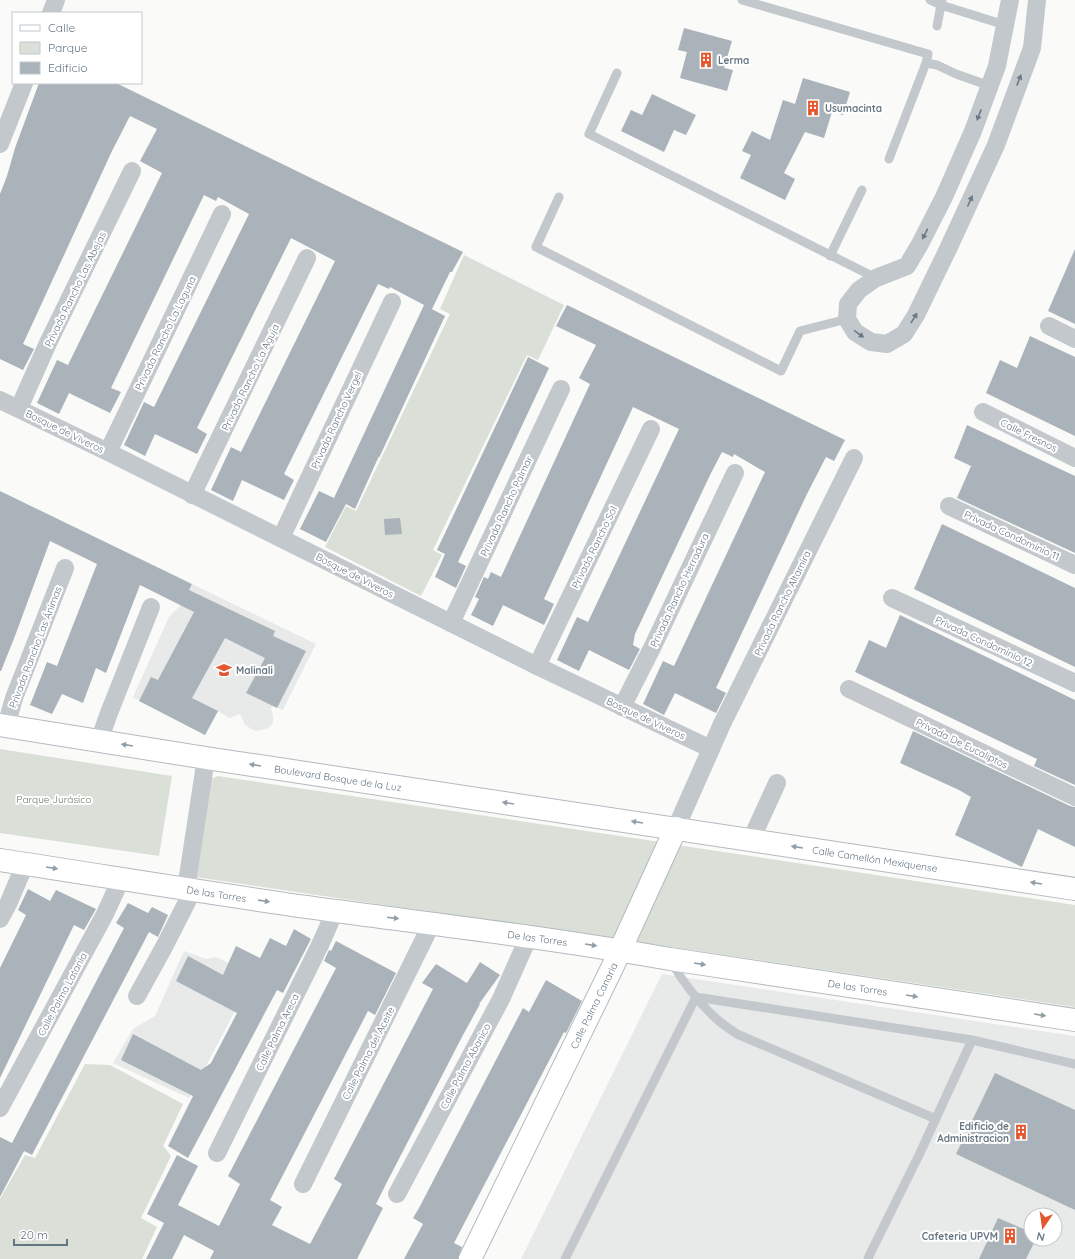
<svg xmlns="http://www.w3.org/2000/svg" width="1075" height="1259" viewBox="0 0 1075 1259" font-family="Quicksand,sans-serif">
  <rect width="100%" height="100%" fill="#fafaf8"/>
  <g fill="#e8e9e9" fill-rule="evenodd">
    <polygon points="192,584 316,644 283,710 272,706 271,709 273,715 273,723 267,729 255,731 245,725 240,714 229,718 218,711 205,735 133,697 169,617 181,605"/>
    <polygon points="184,951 206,959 216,957 254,975 189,1098 113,1063 133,1029 155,1016"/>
    <path d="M662,974L1075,1036V1259H521ZM1031,1215H1055V1239H1031Z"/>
  </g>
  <g fill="#dadfd7">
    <polygon points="464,255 564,305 538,360 527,355 433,550 442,555 421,596 325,547 346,506 356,511 450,314 440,309"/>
    <polygon points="0,749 172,776 159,856 0,833"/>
    <polygon points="218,776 660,842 614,939 195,877 210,779"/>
    <polygon points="677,845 1075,905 1075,1007 637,942 633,939"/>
    <polygon points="85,1064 110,1065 183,1104 163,1146 171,1156 141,1218 157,1227 142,1259 0,1259 0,1199 25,1155 35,1158"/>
  </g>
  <g fill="#aab3b9">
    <polygon points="684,28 732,41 724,68 733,70 727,91 680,78 687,52 678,50"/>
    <polygon points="803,78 850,92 843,115 832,112 824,138 805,132 784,173 795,179 785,200 740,178 751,155 742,151 752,131 770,140 783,100 795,104"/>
    <polygon points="39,83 116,83 463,252 452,272 450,272 432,309 428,307 445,316 379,458 379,456 355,509 346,504 326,542 300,529 319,491 334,498 424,305 390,287 389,289 378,284 284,474 294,480 284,500 242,480 233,501 211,490 231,447 241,452 335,261 291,238 197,428 207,434 197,454 155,434 145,456 124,445 144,402 154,407 249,214 218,197 216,201 204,195 111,388 121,392 110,413 69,393 59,414 37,403 57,360 68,365 162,173 140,161 157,129 130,116 112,151 23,344 34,349 23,370 0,359 0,194 7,176 15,148"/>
    <polygon points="652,94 696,115 686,135 674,130 664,152 621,131 631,110 642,115"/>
    <polygon points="1075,249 1075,324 1048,311"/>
    <polygon points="567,305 845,440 834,461 826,457 807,494 716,688 726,693 716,713 675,693 664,715 643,704 663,661 674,666 765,472 734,454 733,457 722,452 711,473 635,634 633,645 640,649 629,670 589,650 579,671 557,660 577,617 588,622 679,429 633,407 544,599 554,604 544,625 503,605 493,626 471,615 479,599 475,597 484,577 488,579 491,572 501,577 590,384 579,378 596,345 556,326"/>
    <polygon points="1030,336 1075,357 1075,436 986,393 1000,360 1017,368"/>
    <polygon points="528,357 549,368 458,562 466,566 456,588 435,577 445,554 437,550"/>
    <polygon points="967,425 1075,476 1075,553 957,498 971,466 954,458"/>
    <polygon points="0,491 192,584 189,590 275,631 273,636 306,651 277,708 246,693 265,658 225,638 192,698 218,711 205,735 139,701 151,677 158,680 194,612 140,585 106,673 96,668 83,703 62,694 52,714 30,705 47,662 57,666 97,564 50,541 15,636 1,671 0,671"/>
    <polygon points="400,518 402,534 385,535 384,519"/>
    <polygon points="942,524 1075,588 1075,667 914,589"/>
    <polygon points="900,615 1075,700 1075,785 1034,766 1037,759 855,672 869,640 886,648"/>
    <polygon points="913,731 1070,806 1075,807 1075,847 1038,829 1022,867 955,835 971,797 959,790 900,763"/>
    <polygon points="28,889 50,901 56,890 96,909 84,930 74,925 0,1078 0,968 26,915 18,910"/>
    <polygon points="128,903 148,913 152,907 168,915 158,937 149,932 32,1155 24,1151 0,1197 0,1137 12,1143 124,928 116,923"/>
    <polygon points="294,929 311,939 283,993 277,990 188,1158 168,1146 193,1096 121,1060 133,1034 201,1070 211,1063 237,1013 176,981 188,956 223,975 236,946 260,958 270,938 286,946"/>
    <polygon points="336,941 396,973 375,1015 368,1011 270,1200 282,1207 272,1225 310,1244 342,1184 334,1179 433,989 422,983 436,964 467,983 480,962 500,975 479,1004 480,1004 463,1035 387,1182 376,1204 383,1208 357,1259 210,1259 214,1251 184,1235 172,1259 146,1259 164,1223 147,1214 177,1155 198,1166 178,1205 219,1226 240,1184 228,1176 336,968 324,961 329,950 331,951"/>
    <polygon points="546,980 582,1001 566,1033 564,1032 454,1243 462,1247 458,1259 404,1259 423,1224 413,1218 419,1208 523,1008 529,1012"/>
    <polygon points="995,1073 1075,1110 1075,1210 956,1154"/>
    <polygon points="998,1218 1031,1232 1031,1239 1036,1239 1026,1259 979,1259"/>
  </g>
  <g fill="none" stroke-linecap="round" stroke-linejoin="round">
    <defs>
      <g id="secondary">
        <path id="s1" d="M0,725L206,758L1075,889"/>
        <path id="s2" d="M0,860C112,877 224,896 336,911C448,926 559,939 670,959L1075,1020"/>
        <path id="s3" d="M470,1259L612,968L676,828"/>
      </g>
    </defs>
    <use href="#secondary" stroke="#b3babf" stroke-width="24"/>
    <g stroke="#c3c8cc" stroke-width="9">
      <polyline points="742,0 928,54 926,63 937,65 956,74 990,86"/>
      <polyline points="930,0 941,5 1005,25"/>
      <polyline points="937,26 942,0"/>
      <polyline points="617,73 589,134 876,278"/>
      <polyline points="889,159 926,63"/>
      <polyline points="559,197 536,247 781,371 800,331 847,319"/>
      <polyline points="830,256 862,190"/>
      <path d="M671,962C684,983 700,1005 719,1021C725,1026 731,1030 737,1034L936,1119"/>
      <polyline points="696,997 972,1040 1075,1064"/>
      <polyline points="565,1259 696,997"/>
      <polyline points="868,1259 870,1254 920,1153 972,1040"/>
    </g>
    <g stroke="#c3c8cc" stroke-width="18">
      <polyline points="1010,0 997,66 973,131 944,197 920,244 907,266 876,278 859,290 848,304 847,319 855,332 871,342 887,344 904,334 916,315 948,249 996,145 1032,48 1037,0"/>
      <polyline points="51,13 56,0"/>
      <polyline points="0,144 24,83"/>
      <polyline points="1049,326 1075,339"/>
      <polyline points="0,400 108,452 537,666 711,749"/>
      <polyline points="19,408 48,343 132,171"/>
      <polyline points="983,412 1075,458"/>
      <polyline points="108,452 222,214"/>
      <polyline points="192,495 307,258"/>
      <polyline points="949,506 1075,565"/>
      <polyline points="281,538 392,302"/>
      <polyline points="892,598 1075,683"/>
      <polyline points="451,623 561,389"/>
      <polyline points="537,666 651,429"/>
      <polyline points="849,689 1075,797"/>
      <polyline points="622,707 653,646 735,473"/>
      <polyline points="6,726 14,698 65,568"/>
      <polyline points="99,741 109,713 151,607"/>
      <polyline points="676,828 722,724 854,458"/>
      <polyline points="751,840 777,783"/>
      <polyline points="186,889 206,758"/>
      <polyline points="0,919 9,902 25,864"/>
      <polyline points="137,996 164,947 193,890"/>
      <polyline points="0,1108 105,914 121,879"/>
      <polyline points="217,1153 321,943 335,911"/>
      <polyline points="303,1184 432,923"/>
      <polyline points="397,1194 501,999 529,936"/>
    </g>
    <use href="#secondary" stroke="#fff" stroke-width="22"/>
  </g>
  <defs><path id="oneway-solid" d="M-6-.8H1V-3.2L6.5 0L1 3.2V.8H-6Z"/></defs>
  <g fill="#6a7a87">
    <use href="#oneway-solid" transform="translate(1019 80) rotate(-69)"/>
    <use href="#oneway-solid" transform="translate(979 115) rotate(111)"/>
    <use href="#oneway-solid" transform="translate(970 201) rotate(-66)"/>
    <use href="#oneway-solid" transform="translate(925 234) rotate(117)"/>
    <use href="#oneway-solid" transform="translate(914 318) rotate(-59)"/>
    <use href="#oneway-solid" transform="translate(859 334) rotate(36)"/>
  </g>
  <g fill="#939fa8">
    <use href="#oneway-solid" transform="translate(127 745) rotate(-171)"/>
    <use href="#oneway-solid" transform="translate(255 765) rotate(-171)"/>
    <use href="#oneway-solid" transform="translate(508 803) rotate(-171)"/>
    <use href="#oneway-solid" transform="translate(637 822) rotate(-171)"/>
    <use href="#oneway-solid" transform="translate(797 847) rotate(-171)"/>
    <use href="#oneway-solid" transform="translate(52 868) rotate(9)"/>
    <use href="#oneway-solid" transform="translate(1036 883) rotate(-171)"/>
    <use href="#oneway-solid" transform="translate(264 901) rotate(8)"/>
    <use href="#oneway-solid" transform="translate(393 918) rotate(7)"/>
    <use href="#oneway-solid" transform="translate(591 945) rotate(9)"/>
    <use href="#oneway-solid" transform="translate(700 964) rotate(9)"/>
    <use href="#oneway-solid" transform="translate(912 996) rotate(9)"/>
    <use href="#oneway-solid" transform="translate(1040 1015) rotate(9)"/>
  </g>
  <defs>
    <symbol id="building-bare" viewBox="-9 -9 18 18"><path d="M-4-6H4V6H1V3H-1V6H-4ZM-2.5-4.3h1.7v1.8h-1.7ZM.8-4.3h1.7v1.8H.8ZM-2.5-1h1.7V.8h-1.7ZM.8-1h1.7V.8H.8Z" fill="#e4572e" stroke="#fff" stroke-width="2.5" paint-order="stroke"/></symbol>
    <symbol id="school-bare" viewBox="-9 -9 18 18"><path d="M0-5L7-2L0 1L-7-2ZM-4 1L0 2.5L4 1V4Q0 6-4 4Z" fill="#e4572e" stroke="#fff" stroke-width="2.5" paint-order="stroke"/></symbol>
  </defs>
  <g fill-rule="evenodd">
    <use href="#building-bare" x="695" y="49" width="22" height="22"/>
    <use href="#building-bare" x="802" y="97" width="22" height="22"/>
    <use href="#school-bare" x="213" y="659" width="22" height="22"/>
    <use href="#building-bare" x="1010" y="1121" width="22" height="22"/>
    <use href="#building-bare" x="999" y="1225" width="22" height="22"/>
  </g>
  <g text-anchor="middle" stroke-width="4" stroke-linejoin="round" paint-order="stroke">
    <g font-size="10" font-weight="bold" fill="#657683" stroke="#fff" text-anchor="start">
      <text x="718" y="64">Lerma</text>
      <text x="825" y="112">Usumacinta</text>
      <text x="236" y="674">Malinali</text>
      <text x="1009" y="1130" text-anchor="end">Edificio de<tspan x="1009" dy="12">Administracion</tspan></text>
      <text x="998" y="1240" text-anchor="end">Cafeteria UPVM</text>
    </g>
    <g font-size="10" fill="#657683" stroke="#fff">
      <text transform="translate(75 289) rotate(-64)" y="4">Privada Rancho Las Abejas</text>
      <text transform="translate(165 333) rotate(-64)" y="4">Privada Rancho La Laguna</text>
      <text transform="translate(250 377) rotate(-64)" y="4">Privada Rancho La Aguja</text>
      <text transform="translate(336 420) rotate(-65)" y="4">Privada Rancho Vergel</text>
      <text transform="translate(65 431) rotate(26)" y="4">Bosque de Viveros</text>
      <text transform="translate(1029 435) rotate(26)" y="4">Calle Fresnos</text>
      <text transform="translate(506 506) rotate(-65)" y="4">Privada Rancho Palmar</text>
      <text transform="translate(1012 535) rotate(25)" y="4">Privada Condominio 11</text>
      <text transform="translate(594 547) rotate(-64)" y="4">Privada Rancho Sol</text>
      <text transform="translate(355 575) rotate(27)" y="4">Bosque de Viveros</text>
      <text transform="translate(679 590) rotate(-65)" y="4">Privada Rancho Herradura</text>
      <text transform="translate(782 603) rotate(-64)" y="4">Privada Rancho Altamira</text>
      <text transform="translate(984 641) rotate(25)" y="4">Privada Condominio 12</text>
      <text transform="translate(35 647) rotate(-69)" y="4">Privada Rancho Las Ánimas</text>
      <text transform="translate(646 718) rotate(25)" y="4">Bosque de Viveros</text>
      <text transform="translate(962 743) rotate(26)" y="4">Privada De Eucaliptos</text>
      <text dy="4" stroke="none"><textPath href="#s1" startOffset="342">Boulevard Bosque de la Luz</textPath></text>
      <text dy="4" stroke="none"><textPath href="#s1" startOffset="885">Calle Camellón Mexiquense</textPath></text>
      <text dy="4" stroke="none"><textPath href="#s2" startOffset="219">De las Torres</textPath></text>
      <text dy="4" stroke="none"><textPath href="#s2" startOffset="543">De las Torres</textPath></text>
      <text dy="4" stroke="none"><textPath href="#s2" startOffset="867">De las Torres</textPath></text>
      <text transform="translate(62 994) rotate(-62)" y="4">Calle Palma Latania</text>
      <text dy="4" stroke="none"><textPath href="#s3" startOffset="282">Calle Palma Canaria</textPath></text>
      <text transform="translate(277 1032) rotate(-64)" y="4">Calle Palma Areca</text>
      <text transform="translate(368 1053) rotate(-63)" y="4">Calle Palma del Aceite</text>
      <text transform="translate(465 1066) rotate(-62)" y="4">Calle Palma Abanico</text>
    </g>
    <g font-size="10" fill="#687a64" stroke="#fff">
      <text x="54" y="803">Parque Jurásico</text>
    </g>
  </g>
  <rect x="12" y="12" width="130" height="72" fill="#ffffff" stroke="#c1c8cd"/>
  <rect x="20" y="25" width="20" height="6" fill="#ffffff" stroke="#c1c8cd"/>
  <text x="48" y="32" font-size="12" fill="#657683">Calle</text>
  <rect x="20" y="42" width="20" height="12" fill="#dadfd7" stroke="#c1c8cd"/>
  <text x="48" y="52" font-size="12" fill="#657683">Parque</text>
  <rect x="20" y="62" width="20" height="12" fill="#aab3b9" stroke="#c1c8cd"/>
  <text x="48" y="72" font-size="12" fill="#657683">Edificio</text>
  <g transform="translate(1043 1227) rotate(193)"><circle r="19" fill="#ffffff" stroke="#c1c8cd"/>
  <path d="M0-3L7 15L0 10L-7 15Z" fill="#e4572e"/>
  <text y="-6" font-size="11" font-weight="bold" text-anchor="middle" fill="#657683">N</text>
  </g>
  <path d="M14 1239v6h53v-6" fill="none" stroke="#657683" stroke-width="2"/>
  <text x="20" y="1239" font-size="12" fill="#657683" stroke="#ffffff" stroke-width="3" paint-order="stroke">20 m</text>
</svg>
